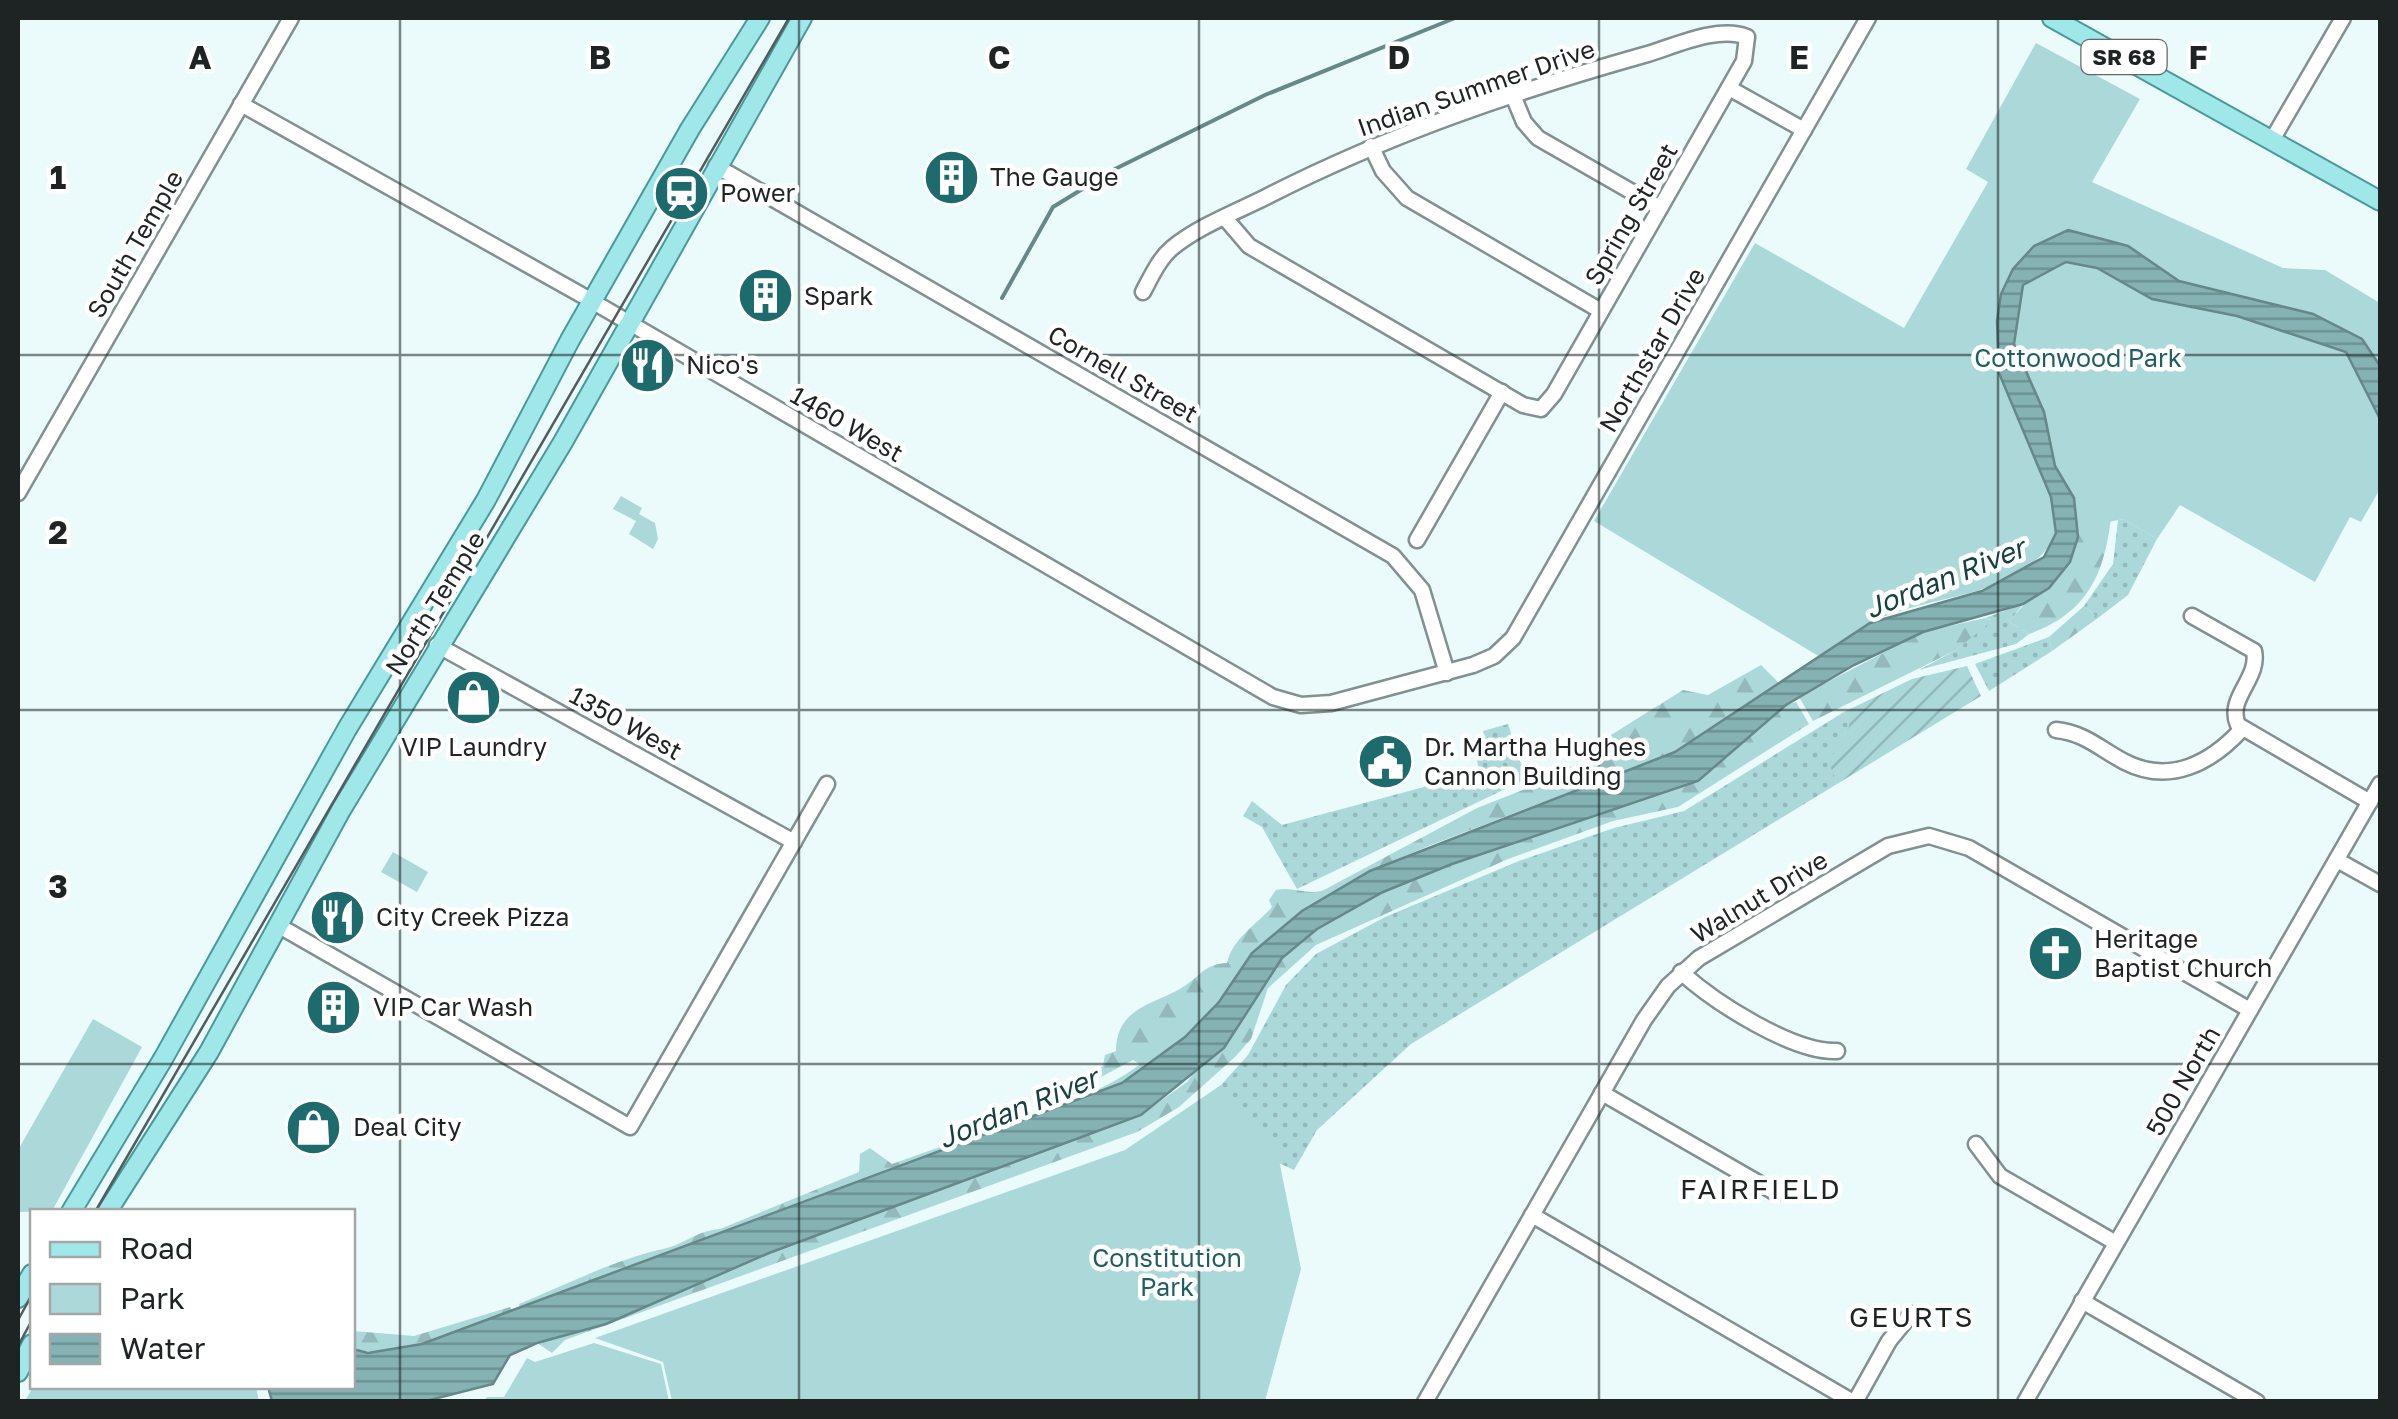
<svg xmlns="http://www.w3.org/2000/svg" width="2398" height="1419" viewBox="0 0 2398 1419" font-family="'Golos Text',sans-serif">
  <defs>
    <pattern id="grass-dots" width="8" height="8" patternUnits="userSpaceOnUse" patternTransform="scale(2.5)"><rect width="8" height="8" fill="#abd8d9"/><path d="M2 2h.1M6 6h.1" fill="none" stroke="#93b9ba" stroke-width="1.8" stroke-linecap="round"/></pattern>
    <pattern id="forest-firs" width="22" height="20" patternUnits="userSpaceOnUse" patternTransform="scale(2.5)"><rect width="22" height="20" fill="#abd8d9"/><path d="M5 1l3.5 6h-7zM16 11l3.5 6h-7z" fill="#93b9ba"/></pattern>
    <pattern id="garden-furrows" width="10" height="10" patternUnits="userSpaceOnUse" patternTransform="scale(2.5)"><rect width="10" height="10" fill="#abd8d9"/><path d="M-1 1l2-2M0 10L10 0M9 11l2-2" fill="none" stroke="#93b9ba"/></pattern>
    <pattern id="water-rules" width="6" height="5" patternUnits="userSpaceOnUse" patternTransform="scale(2.5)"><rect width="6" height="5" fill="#85b3b4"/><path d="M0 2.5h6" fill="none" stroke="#6c9192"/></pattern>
  </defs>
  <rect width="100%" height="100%" fill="#ebfbfc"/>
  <g fill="url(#grass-dots)">
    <polygon points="2123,519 2157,539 2128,595 2098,618 2084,606 2113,564 2118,520"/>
    <polygon points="2023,604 2009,622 2029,634 2016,644 1919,670 1956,650 1991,620 1985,618"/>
    <polygon points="2049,637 2052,651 1989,691 1975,664"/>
    <polygon points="1844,712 1849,726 1830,762 1837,784 1411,1044 1317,1130 1294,1170 1279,1163 1221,1085 1248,1055 1286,985 1316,954 1385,917 1519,861 1614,828 1684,811"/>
    <polygon points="1508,724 1526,779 1297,889 1262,827 1243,816 1252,801 1282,825 1480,772 1473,747 1486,744 1483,731"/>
  </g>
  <g fill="url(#forest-firs)">
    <path d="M2074,498L2112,506C2107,567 2092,612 2029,634L2009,622C2052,567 2082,583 2074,498Z"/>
    <polygon points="2084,606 2098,618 2052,651 2049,637"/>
    <polygon points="1985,618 1992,621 1956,650 1813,721 1799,697 1923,632"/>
    <path d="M1761,665L1781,685L1675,752L1431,845L1370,871L1302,911L1252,953L1219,1002L1185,1037L1122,1083L520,1308L519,1304C566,1285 613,1260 663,1249C686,1244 695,1231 720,1229L859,1172L860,1154L870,1148L892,1164L974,1135L985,1119L1000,1117L1010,1121C1051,1109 1107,1091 1140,1064L1133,1060L1099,1078L1096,1071L1103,1066L1105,1055L1116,1051C1116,1005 1159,1004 1186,985C1201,975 1205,964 1227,963C1233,938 1254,927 1272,907L1269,900L1276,890C1294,886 1307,896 1324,890L1477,808L1538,784L1562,764L1583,770L1599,761L1603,740L1683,690L1708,695Z"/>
    <polygon points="1796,702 1809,724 1678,807 1613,821 1508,859 1316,945 1268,988 1251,1039 1235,1057 1179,1107 1137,1132 565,1340 552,1353 537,1343 606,1324 769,1253 1141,1115 1187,1082 1282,958 1317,929 1383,892 1452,864 1697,782 1786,705"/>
    <path d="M510,1307L512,1311C464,1329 404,1362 353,1349V1331L414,1336Z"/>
  </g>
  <g fill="#abd8d9">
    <path d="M2036,43L2140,99L2092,182L2283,268L2325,270L2380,303V489L2361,522L2350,517L2315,582L2180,505L2157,539L2123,519L2057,533C2021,601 1933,592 1872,622C1854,631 1836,646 1820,657L1594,521L1755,243L1904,328L1988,182L1966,169Z"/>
    <polygon points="621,496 642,508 639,514 655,523 658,539 653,549 629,534 636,521 613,509"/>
    <polygon points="393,852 428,872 417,892 381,872"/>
    <polygon points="93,1019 142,1047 52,1211 19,1212 18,1150"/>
    <polygon points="1221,1085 1278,1155 1301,1269 1265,1401 672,1401 663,1362 595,1338 1125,1150"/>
    <polygon points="594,1343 661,1364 669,1401 484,1401 487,1397 504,1397 527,1358 535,1362"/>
    <polygon points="33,1387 256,1387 259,1401 25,1401"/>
  </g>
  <polygon fill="url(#garden-furrows)" points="1967,666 1981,696 1837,784 1829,762 1849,726 1844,712 1912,679"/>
  <polygon fill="url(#water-rules)" stroke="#668889" stroke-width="2.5" points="2068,230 2128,246 2179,281 2313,314 2362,339 2380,366 2380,419 2346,352 2237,316 2152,299 2097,268 2066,262 2023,285 2014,344 2044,412 2055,466 2074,498 2078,537 2070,562 2049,588 2023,604 1923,632 1854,665 1786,705 1698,781 1452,864 1383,892 1317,929 1282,958 1224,1048 1141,1115 769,1253 606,1324 537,1343 510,1355 493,1384 426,1401 272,1401 268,1387 352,1386 353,1349 368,1353 422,1344 1122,1083 1185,1037 1219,1002 1252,953 1302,911 1370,871 1675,752 1870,623 1982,591 2044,557 2056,533 2051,497 1999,373 1997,321 2001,294 2013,269 2034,246"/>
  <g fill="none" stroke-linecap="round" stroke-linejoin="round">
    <polyline stroke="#668889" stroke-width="4" points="1002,298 1053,207 1115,169 1265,95 1455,18"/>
    <defs>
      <g id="minor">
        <polyline points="1729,88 1804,130"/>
        <polyline points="1512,93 1524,122 1538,138 1660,208"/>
        <polyline points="241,104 578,293 1273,697 1301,705 1331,703 1473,665 1494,656 1513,638 1868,18"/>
        <polyline points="2272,140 2343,18"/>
        <polyline points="1371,146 1383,171 1407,198 1601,311"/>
        <polyline points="716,166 1393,556 1422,590 1447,673"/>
        <path d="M1143,292C1151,277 1159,259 1172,248C1199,226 1236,212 1266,197C1387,135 1513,92 1644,55C1673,47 1717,25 1747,37L1744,61L1554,394L1541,409L1523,405L1249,246L1225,218"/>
        <polyline points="18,493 291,18"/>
        <polyline points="1417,540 1502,392"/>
        <path d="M2192,616L2254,651C2260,679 2226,698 2238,725L2370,802"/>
        <polyline points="437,645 794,842"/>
        <path d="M2056,730C2085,733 2100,749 2125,762C2170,785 2211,763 2242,729"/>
        <polyline points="2337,860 2380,884"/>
        <polyline points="281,927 630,1127 827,784"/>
        <path d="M1681,972C1714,1002 1793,1053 1837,1051"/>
        <polyline points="1602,1093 1776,1193"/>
        <polyline points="1976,1144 2000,1176 2116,1243"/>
        <polyline points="1532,1215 1853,1402"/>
        <polyline points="2082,1301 2257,1402"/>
        <polyline points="1425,1402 1644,1020 1668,986 1699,958 1888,846 1929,836 1969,848 2250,1010"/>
        <polyline points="1855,1402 1889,1341 1911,1314"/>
        <polyline points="2025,1402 2380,784"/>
      </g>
      <g id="major">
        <polyline points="2052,18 2380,201"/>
        <polyline points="71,1212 163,1059 347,729 486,500 570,340 690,129 760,18"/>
        <polyline points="107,1212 209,1052 341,810 563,442 802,18"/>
        <polyline points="18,1298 32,1274"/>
        <polyline points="18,1372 32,1344"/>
      </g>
    </defs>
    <use href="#minor" stroke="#819090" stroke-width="19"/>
    <use href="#major" stroke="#4a989b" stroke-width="22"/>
    <use href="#minor" stroke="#fff" stroke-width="14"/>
    <use href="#major" stroke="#a0e7e9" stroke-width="18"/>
    <g stroke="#535c5c" stroke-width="2.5">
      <polyline points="95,1212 789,18"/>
      <polyline points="18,1320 32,1295"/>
      <polyline points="18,1346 32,1320"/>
    </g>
  </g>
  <path fill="none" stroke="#1e2424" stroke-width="2.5" stroke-opacity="0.55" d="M400,18V1402M799,18V1402M1199,18V1402M1599,18V1402M1998,18V1402M18,355H2380M18,710H2380M18,1064H2380"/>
  <defs>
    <symbol id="building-disc" viewBox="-11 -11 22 22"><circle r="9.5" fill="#1e6b6e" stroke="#fff"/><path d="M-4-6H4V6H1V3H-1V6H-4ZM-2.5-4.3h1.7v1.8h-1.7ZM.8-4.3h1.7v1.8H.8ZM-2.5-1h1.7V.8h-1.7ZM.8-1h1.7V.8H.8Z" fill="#fff"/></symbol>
    <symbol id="station-disc" viewBox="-11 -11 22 22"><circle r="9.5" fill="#1e6b6e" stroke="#fff"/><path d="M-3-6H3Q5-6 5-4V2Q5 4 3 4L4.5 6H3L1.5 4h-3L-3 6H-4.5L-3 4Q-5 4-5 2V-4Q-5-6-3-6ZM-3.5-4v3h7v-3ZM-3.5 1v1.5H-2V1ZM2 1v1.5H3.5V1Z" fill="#fff"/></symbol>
    <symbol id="restaurant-disc" viewBox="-11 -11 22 22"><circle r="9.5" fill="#1e6b6e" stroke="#fff"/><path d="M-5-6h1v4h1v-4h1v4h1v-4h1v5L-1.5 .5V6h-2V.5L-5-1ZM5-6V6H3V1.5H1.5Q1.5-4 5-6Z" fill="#fff"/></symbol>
    <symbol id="shop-disc" viewBox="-11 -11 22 22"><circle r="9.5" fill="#1e6b6e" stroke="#fff"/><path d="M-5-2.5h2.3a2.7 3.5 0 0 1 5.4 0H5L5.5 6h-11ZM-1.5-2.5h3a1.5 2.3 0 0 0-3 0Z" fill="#fff"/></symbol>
    <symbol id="civic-disc" viewBox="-11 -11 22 22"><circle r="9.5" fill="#1e6b6e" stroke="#fff"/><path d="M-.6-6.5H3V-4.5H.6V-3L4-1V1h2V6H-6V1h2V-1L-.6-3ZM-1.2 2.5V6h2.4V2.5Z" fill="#fff"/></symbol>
    <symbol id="church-disc" viewBox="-11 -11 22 22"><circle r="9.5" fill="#1e6b6e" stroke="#fff"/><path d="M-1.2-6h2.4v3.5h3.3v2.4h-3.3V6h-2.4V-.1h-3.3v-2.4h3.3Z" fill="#fff"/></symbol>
  </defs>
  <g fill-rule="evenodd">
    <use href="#building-disc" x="920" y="146" width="63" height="63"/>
    <use href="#station-disc" x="650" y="162" width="63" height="63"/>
    <use href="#building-disc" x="734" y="264" width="63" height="63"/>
    <use href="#restaurant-disc" x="616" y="334" width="63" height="63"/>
    <use href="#shop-disc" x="442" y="666" width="63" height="63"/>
    <use href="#civic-disc" x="1354" y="730" width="63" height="63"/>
    <use href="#restaurant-disc" x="306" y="886" width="63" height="63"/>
    <use href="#church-disc" x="2024" y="922" width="63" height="63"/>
    <use href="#building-disc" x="302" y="976" width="63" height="63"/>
    <use href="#shop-disc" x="282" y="1096" width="63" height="63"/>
  </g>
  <g text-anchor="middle" stroke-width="9" stroke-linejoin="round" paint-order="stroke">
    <rect fill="#fff" stroke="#626666" stroke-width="2.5" x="2081.5" y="40" width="85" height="34" rx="8"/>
    <g font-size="22" font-weight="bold" fill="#1e2424">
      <text x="2124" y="65">SR 68</text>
    </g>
    <g font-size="25" fill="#1e2424" stroke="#fff">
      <text transform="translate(1476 88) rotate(-19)" y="9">Indian Summer Drive</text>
      <text transform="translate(1631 214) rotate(-60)" y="9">Spring Street</text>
      <text transform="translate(135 244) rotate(-60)" y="9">South Temple</text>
      <text transform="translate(1652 350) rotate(-60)" y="9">Northstar Drive</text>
      <text transform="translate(1123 374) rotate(30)" y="9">Cornell Street</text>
      <text transform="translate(847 424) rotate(30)" y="9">1460 West</text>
      <text transform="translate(435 603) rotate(-58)" y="9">North Temple</text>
      <text transform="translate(626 723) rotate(29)" y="9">1350 West</text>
      <text transform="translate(1759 897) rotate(-31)" y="9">Walnut Drive</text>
      <text transform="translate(2183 1081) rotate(-60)" y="9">500 North</text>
    </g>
    <g font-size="25" fill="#1e2424" stroke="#fff" text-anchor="start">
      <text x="990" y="186">The Gauge</text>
      <text x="720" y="202">Power</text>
      <text x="804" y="305">Spark</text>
      <text x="686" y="374">Nico's</text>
      <text x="474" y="756" text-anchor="middle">VIP Laundry</text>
      <text x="1424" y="756">Dr. Martha Hughes<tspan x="1424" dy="29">Cannon Building</tspan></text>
      <text x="376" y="926">City Creek Pizza</text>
      <text x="2094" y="948">Heritage<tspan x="2094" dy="29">Baptist Church</tspan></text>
      <text x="373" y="1016">VIP Car Wash</text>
      <text x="353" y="1136">Deal City</text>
    </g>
    <g font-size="25" fill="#1f5e61" stroke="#fff">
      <text x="2078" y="367">Cottonwood Park</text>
      <text x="1167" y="1267">Constitution<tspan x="1167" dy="29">Park</tspan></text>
    </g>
    <g font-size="28" font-style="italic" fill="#164143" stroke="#fff">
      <text transform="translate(1945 578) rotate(-22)" y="10">Jordan River</text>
      <text transform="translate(1018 1108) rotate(-22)" y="10">Jordan River</text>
    </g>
    <g font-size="28" letter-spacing="2.5" fill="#1e2424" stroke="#fff">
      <text x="1761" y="1199">FAIRFIELD</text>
      <text x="1912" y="1327">GEURTS</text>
    </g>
  </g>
  <g font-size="32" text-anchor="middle" font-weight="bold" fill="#1e2424" stroke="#fff" stroke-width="9" stroke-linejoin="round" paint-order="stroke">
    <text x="200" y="69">A</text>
    <text x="600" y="69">B</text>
    <text x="999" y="69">C</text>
    <text x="1399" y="69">D</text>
    <text x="1799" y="69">E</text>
    <text x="2198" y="69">F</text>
    <text x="58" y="189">1</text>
    <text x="58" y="544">2</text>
    <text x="58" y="898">3</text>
  </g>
  <rect width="2398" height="1419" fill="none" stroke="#1e2424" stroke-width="40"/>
  <rect x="30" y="1209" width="325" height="180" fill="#ffffff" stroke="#a5a7a7" stroke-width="2.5"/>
  <rect x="50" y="1242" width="50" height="15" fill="#a0e7e9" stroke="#a5a7a7" stroke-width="2.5"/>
  <text x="120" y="1259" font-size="30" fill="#1e2424">Road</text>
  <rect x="50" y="1284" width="50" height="30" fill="#abd8d9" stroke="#a5a7a7" stroke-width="2.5"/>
  <text x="120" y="1309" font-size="30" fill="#1e2424">Park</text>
  <rect x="50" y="1334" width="50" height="30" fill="url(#water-rules)" stroke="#a5a7a7" stroke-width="2.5"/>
  <text x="120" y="1359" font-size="30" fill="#1e2424">Water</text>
</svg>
